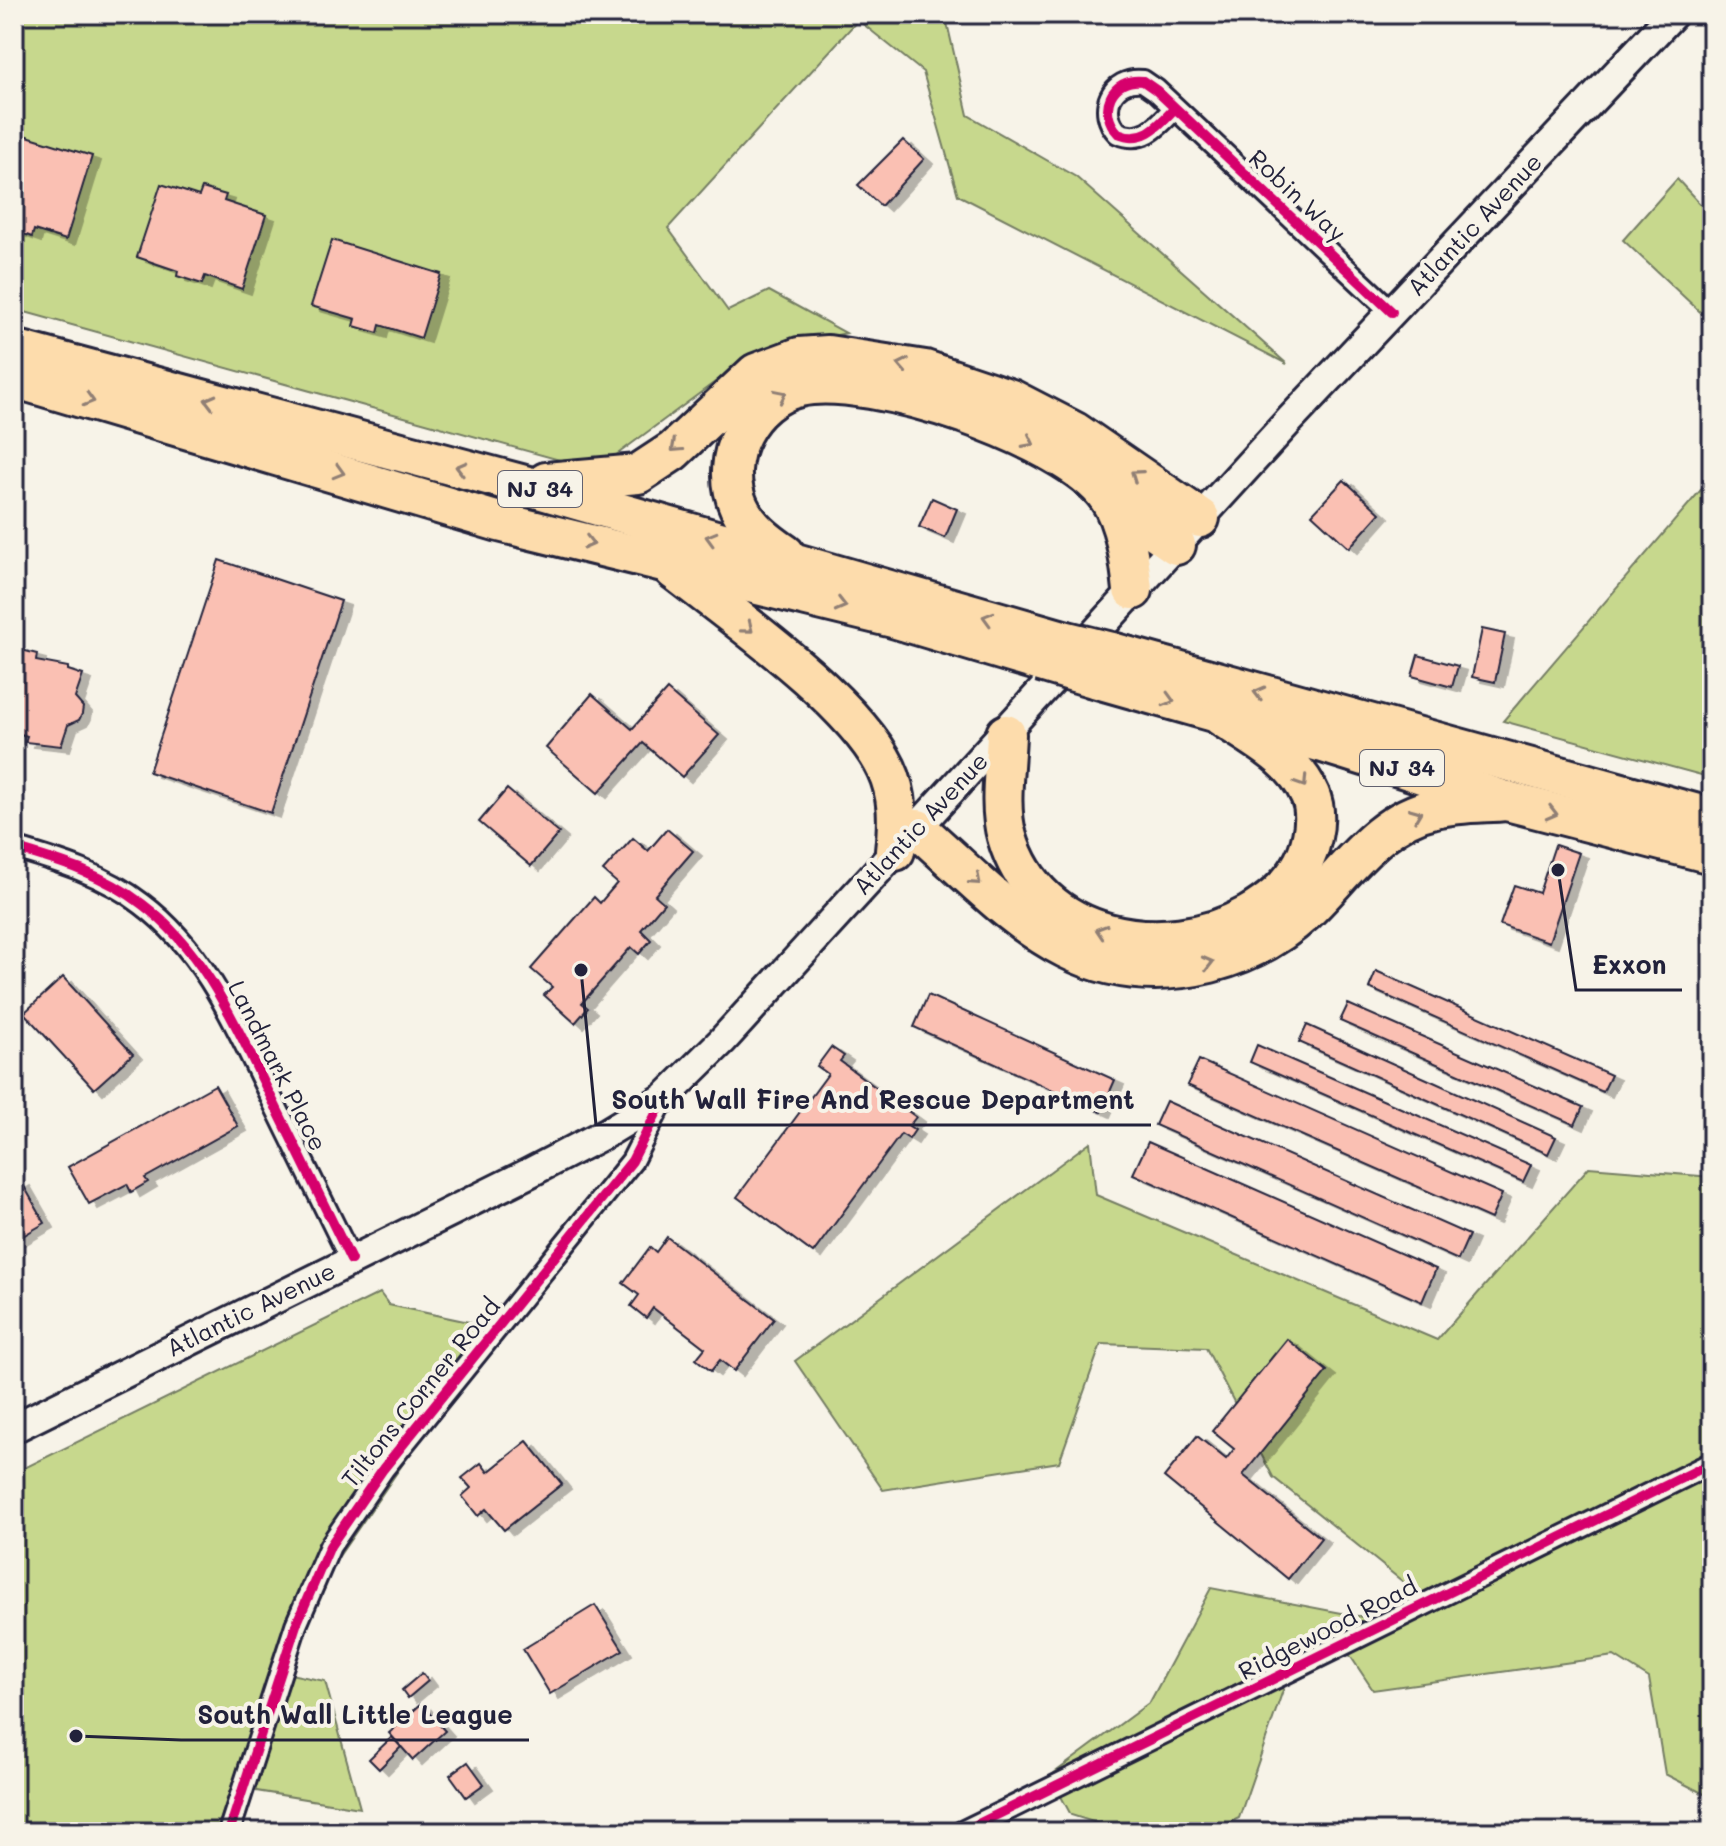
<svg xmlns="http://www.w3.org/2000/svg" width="1726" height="1846" viewBox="0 0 1726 1846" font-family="Mali,sans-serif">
  <defs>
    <filter id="shadow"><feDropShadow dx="9" dy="5" stdDeviation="0" flood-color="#0004"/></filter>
  </defs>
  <rect width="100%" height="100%" fill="#f7f3e8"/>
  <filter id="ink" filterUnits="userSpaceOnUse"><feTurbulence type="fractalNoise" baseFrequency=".0125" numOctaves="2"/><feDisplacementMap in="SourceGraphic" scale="16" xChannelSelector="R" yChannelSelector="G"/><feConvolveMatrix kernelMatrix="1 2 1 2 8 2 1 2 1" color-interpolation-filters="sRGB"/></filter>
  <g filter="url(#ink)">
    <g fill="#c7d88d" stroke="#747d64" stroke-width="2">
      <polygon points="14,14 945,14 968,115 1076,177 1287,364 958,195 923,72 858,20 668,228 728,311 769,291 846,333 753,354 596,470 14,309"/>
      <polygon points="1677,179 1712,217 1712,323 1623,240"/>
      <polygon points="1712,477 1712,778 1503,721"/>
      <polygon points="1090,1142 1096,1195 1437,1340 1589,1167 1712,1177 1712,1798 1665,1774 1649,1678 1614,1656 1373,1690 1339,1639 1293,1661 1239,1818 1210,1832 1125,1832 1071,1815 1050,1776 1150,1702 1211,1588 1378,1620 1423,1598 1273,1477 1206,1348 1101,1344 1059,1462 883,1490 795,1361"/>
      <polygon points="380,1293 389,1305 497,1328 303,1608 285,1673 325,1681 360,1808 232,1787 216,1832 14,1832 14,1473"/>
    </g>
    <g fill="#fac0b3" stroke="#22223b" stroke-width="2" filter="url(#shadow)">
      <polygon points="14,132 92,156 66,240 34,230 32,237 15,231"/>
      <polygon points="903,140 924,159 881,206 858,185"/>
      <polygon points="161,184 199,196 202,188 226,195 224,201 266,215 242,289 205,276 202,284 177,276 178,271 137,257"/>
      <polygon points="332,240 441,274 421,338 380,325 378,333 354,326 356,319 311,306"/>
      <polygon points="1344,480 1380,513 1349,548 1312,514"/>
      <polygon points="932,498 957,509 945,538 919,527"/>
      <polygon points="219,560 341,601 271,813 149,772"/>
      <polygon points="1482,629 1505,634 1495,682 1472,677"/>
      <polygon points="14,648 37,654 36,661 68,667 68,670 83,675 75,698 83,707 82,714 79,720 68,725 61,746 25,742 27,736 17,733 14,740"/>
      <polygon points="1418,655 1458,666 1452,687 1412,676"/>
      <polygon points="667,690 719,735 682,777 643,743 598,793 546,748 592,694 632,729"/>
      <polygon points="507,789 559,833 531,866 479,822"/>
      <polygon points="667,829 693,851 655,895 664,903 641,930 651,940 639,954 631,947 582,1003 588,1008 575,1023 544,995 552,987 531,969 594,897 600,903 617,883 603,871 633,838 648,851"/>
      <polygon points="1555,845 1579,853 1549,942 1500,925 1514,885 1539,893"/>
      <polygon points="1376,971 1611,1075 1603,1092 1369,988"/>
      <polygon points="63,977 133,1054 94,1089 24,1013"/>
      <polygon points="928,995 1115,1080 1101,1112 914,1027"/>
      <polygon points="1348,1004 1583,1107 1575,1125 1340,1021"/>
      <polygon points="1307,1025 1556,1137 1548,1154 1299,1042"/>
      <polygon points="1257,1045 1531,1165 1523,1182 1250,1062"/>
      <polygon points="831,1047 844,1056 840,1061 916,1117 909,1126 915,1130 909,1139 901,1134 813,1253 737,1197 828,1074 817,1066"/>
      <polygon points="1199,1060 1502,1194 1491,1219 1187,1085"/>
      <polygon points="215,1085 238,1126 145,1178 148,1182 131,1192 127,1184 89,1204 68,1167"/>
      <polygon points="1166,1101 1469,1235 1458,1260 1155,1125"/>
      <polygon points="1148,1142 1436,1269 1422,1302 1133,1174"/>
      <polygon points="21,1181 45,1223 14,1241 14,1185"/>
      <polygon points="667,1237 774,1319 734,1371 720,1360 711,1371 696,1359 705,1348 653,1308 646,1318 631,1306 639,1295 623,1283 650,1247 656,1252"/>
      <polygon points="1287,1339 1327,1371 1243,1475 1321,1538 1288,1579 1164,1477 1197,1436 1226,1459 1234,1449 1212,1431"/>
      <polygon points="527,1441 562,1484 504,1530 486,1509 478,1516 462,1496 471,1488 462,1478 481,1463 488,1472"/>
      <polygon points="595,1605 623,1650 550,1694 523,1649"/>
      <polygon points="422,1673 428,1681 408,1698 402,1690"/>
      <polygon points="421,1704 445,1731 413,1760 389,1733"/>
      <polygon points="392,1737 401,1747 379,1769 369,1759"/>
      <polygon points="468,1762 484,1784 466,1797 450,1775"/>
    </g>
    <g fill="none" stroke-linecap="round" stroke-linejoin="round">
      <defs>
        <g id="street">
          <path d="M1175,108C1159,125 1144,144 1118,133C1097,111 1111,77 1143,81L1156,90L1392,312"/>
          <path d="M14,848C59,861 105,875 142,904C206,952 236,1026 270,1095C297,1150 324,1205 351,1260"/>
          <polyline points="229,1832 296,1625 330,1546 383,1469 632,1161 664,1098"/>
          <polyline points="962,1832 1712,1463"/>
        </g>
        <polyline id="secondary" points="14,1428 529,1173 608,1132 664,1098 722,1041 1287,423 1673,14"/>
        <g id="highway">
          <polyline points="14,349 521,484 1063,640"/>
          <polyline points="14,378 499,522 893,618 1041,662"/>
          <polyline points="546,482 638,474 673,451 756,373 799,357 828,355 925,370 1011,399 1075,432 1200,518"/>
          <polyline points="1108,497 1176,545"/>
          <path d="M785,554C766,541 749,528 739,507C717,458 749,399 799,387C869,371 1066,437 1108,497C1125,522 1130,561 1133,590"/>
          <path d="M673,569C733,616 854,701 886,768C899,795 898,823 895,851"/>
          <polyline points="1112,652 1712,818"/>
          <polyline points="1094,678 1323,743 1507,801 1712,854"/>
          <path d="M1006,734C1005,767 998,806 1007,837C1037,941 1165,963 1249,915C1280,897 1305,873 1312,837C1315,823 1316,809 1310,795C1294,757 1253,738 1221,716"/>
          <path d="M918,829C1008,908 1076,996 1210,963C1245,954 1278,937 1305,912C1345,874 1378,820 1435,808C1459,802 1483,803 1507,801"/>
        </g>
      </defs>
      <use href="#street" stroke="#22223b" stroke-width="26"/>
      <use href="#secondary" stroke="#22223b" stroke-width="34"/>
      <use href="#highway" stroke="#22223b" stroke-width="44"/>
      <use href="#street" stroke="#f7f3e8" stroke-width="20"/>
      <use href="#secondary" stroke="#f7f3e8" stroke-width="28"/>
      <use href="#highway" stroke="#fddcac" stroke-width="38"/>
      <defs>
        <g id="highway-bridge">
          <polyline points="1063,640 1112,652"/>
          <polyline points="1041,662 1094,678"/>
        </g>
      </defs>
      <use href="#highway-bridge" stroke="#22223b" stroke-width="44" stroke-linecap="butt"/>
      <use href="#highway-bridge" stroke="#fddcac" stroke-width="38"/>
      <defs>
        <g id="cycleway">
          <path d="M1175,108C1159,125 1144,144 1118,133C1097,111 1111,77 1143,81L1156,90L1392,312"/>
          <path d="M14,848C59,861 105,875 142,904C206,952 236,1026 270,1095C297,1150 324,1205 351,1260"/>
          <polyline points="229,1832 296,1625 330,1546 383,1469 632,1161 664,1098"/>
          <polyline points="962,1832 1712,1463"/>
        </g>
      </defs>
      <use href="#cycleway" stroke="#f7f3e8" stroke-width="15"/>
      <use href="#cycleway" stroke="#d6006c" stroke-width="10"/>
    </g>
    <defs><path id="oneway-chevron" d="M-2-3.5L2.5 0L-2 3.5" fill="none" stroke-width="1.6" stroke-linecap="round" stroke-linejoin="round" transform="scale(2)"/></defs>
    <g stroke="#907f74">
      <use href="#oneway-chevron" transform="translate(903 365) rotate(-169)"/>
      <use href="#oneway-chevron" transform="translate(781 395) rotate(-26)"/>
      <use href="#oneway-chevron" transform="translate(89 400) rotate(16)"/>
      <use href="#oneway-chevron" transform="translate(210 401) rotate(-165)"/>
      <use href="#oneway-chevron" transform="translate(1029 442) rotate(27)"/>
      <use href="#oneway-chevron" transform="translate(676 447) rotate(138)"/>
      <use href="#oneway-chevron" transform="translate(461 468) rotate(-165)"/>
      <use href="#oneway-chevron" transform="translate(339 472) rotate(16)"/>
      <use href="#oneway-chevron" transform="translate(1136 475) rotate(-145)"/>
      <use href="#oneway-chevron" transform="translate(711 538) rotate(-164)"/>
      <use href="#oneway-chevron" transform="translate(589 543) rotate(14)"/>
      <use href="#oneway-chevron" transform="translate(841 605) rotate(14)"/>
      <use href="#oneway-chevron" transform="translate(988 618) rotate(-164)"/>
      <use href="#oneway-chevron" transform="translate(748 628) rotate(39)"/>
      <use href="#oneway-chevron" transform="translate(1259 693) rotate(-165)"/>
      <use href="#oneway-chevron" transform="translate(1169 700) rotate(16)"/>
      <use href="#oneway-chevron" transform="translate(1302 782) rotate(57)"/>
      <use href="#oneway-chevron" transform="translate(1552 813) rotate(15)"/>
      <use href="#oneway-chevron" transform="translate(1416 814) rotate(-22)"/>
      <use href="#oneway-chevron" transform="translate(976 880) rotate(41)"/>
      <use href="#oneway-chevron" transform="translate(1101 931) rotate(-162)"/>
      <use href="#oneway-chevron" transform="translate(1208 963) rotate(-14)"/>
    </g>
  </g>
  <g text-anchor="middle" stroke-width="8" stroke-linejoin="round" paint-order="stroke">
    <g fill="#f7f3e8" stroke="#62616f" stroke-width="2">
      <rect x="498" y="471" width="84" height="36" rx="6"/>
      <rect x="1360" y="750" width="84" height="36" rx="6"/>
    </g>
    <g font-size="22" font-weight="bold" fill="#22223b">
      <text x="540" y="497">NJ 34</text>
      <text x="1402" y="776">NJ 34</text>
    </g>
    <g font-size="24" fill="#22223b" stroke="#f7f3e8">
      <text transform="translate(1297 196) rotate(43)" y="8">Robin Way</text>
      <text transform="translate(1475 225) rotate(-47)" y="8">Atlantic Avenue</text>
      <text transform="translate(921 824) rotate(-47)" y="8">Atlantic Avenue</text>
      <text transform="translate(277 1066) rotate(63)" y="8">Landmark Place</text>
      <text transform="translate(251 1310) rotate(-26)" y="8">Atlantic Avenue</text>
      <text transform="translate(421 1393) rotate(-51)" y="8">Tiltons Corner Road</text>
      <text transform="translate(1328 1629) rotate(-27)" y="8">Ridgewood Road</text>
    </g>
  </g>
  <path fill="none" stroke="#22223b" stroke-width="3" d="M1558 870L1576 990H1682M581 970L596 1125H1151M76 1736L181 1740H529"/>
  <g fill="#22223b" stroke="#f7f3e8" stroke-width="3">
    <circle cx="1558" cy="870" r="8"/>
    <circle cx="581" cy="970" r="8"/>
    <circle cx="76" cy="1736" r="8"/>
  </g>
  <g font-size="26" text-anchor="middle" font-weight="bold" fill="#22223b" stroke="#f7f3e8" stroke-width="8" stroke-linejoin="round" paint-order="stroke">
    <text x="1629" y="974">Exxon</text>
    <text x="873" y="1109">South Wall Fire And Rescue Department</text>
    <text x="355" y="1724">South Wall Little League</text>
  </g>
  <rect width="1726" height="1846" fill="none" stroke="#f7f3e8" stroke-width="48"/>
  <rect x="24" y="24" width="1678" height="1798" fill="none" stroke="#22223b" stroke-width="3" filter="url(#ink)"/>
</svg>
